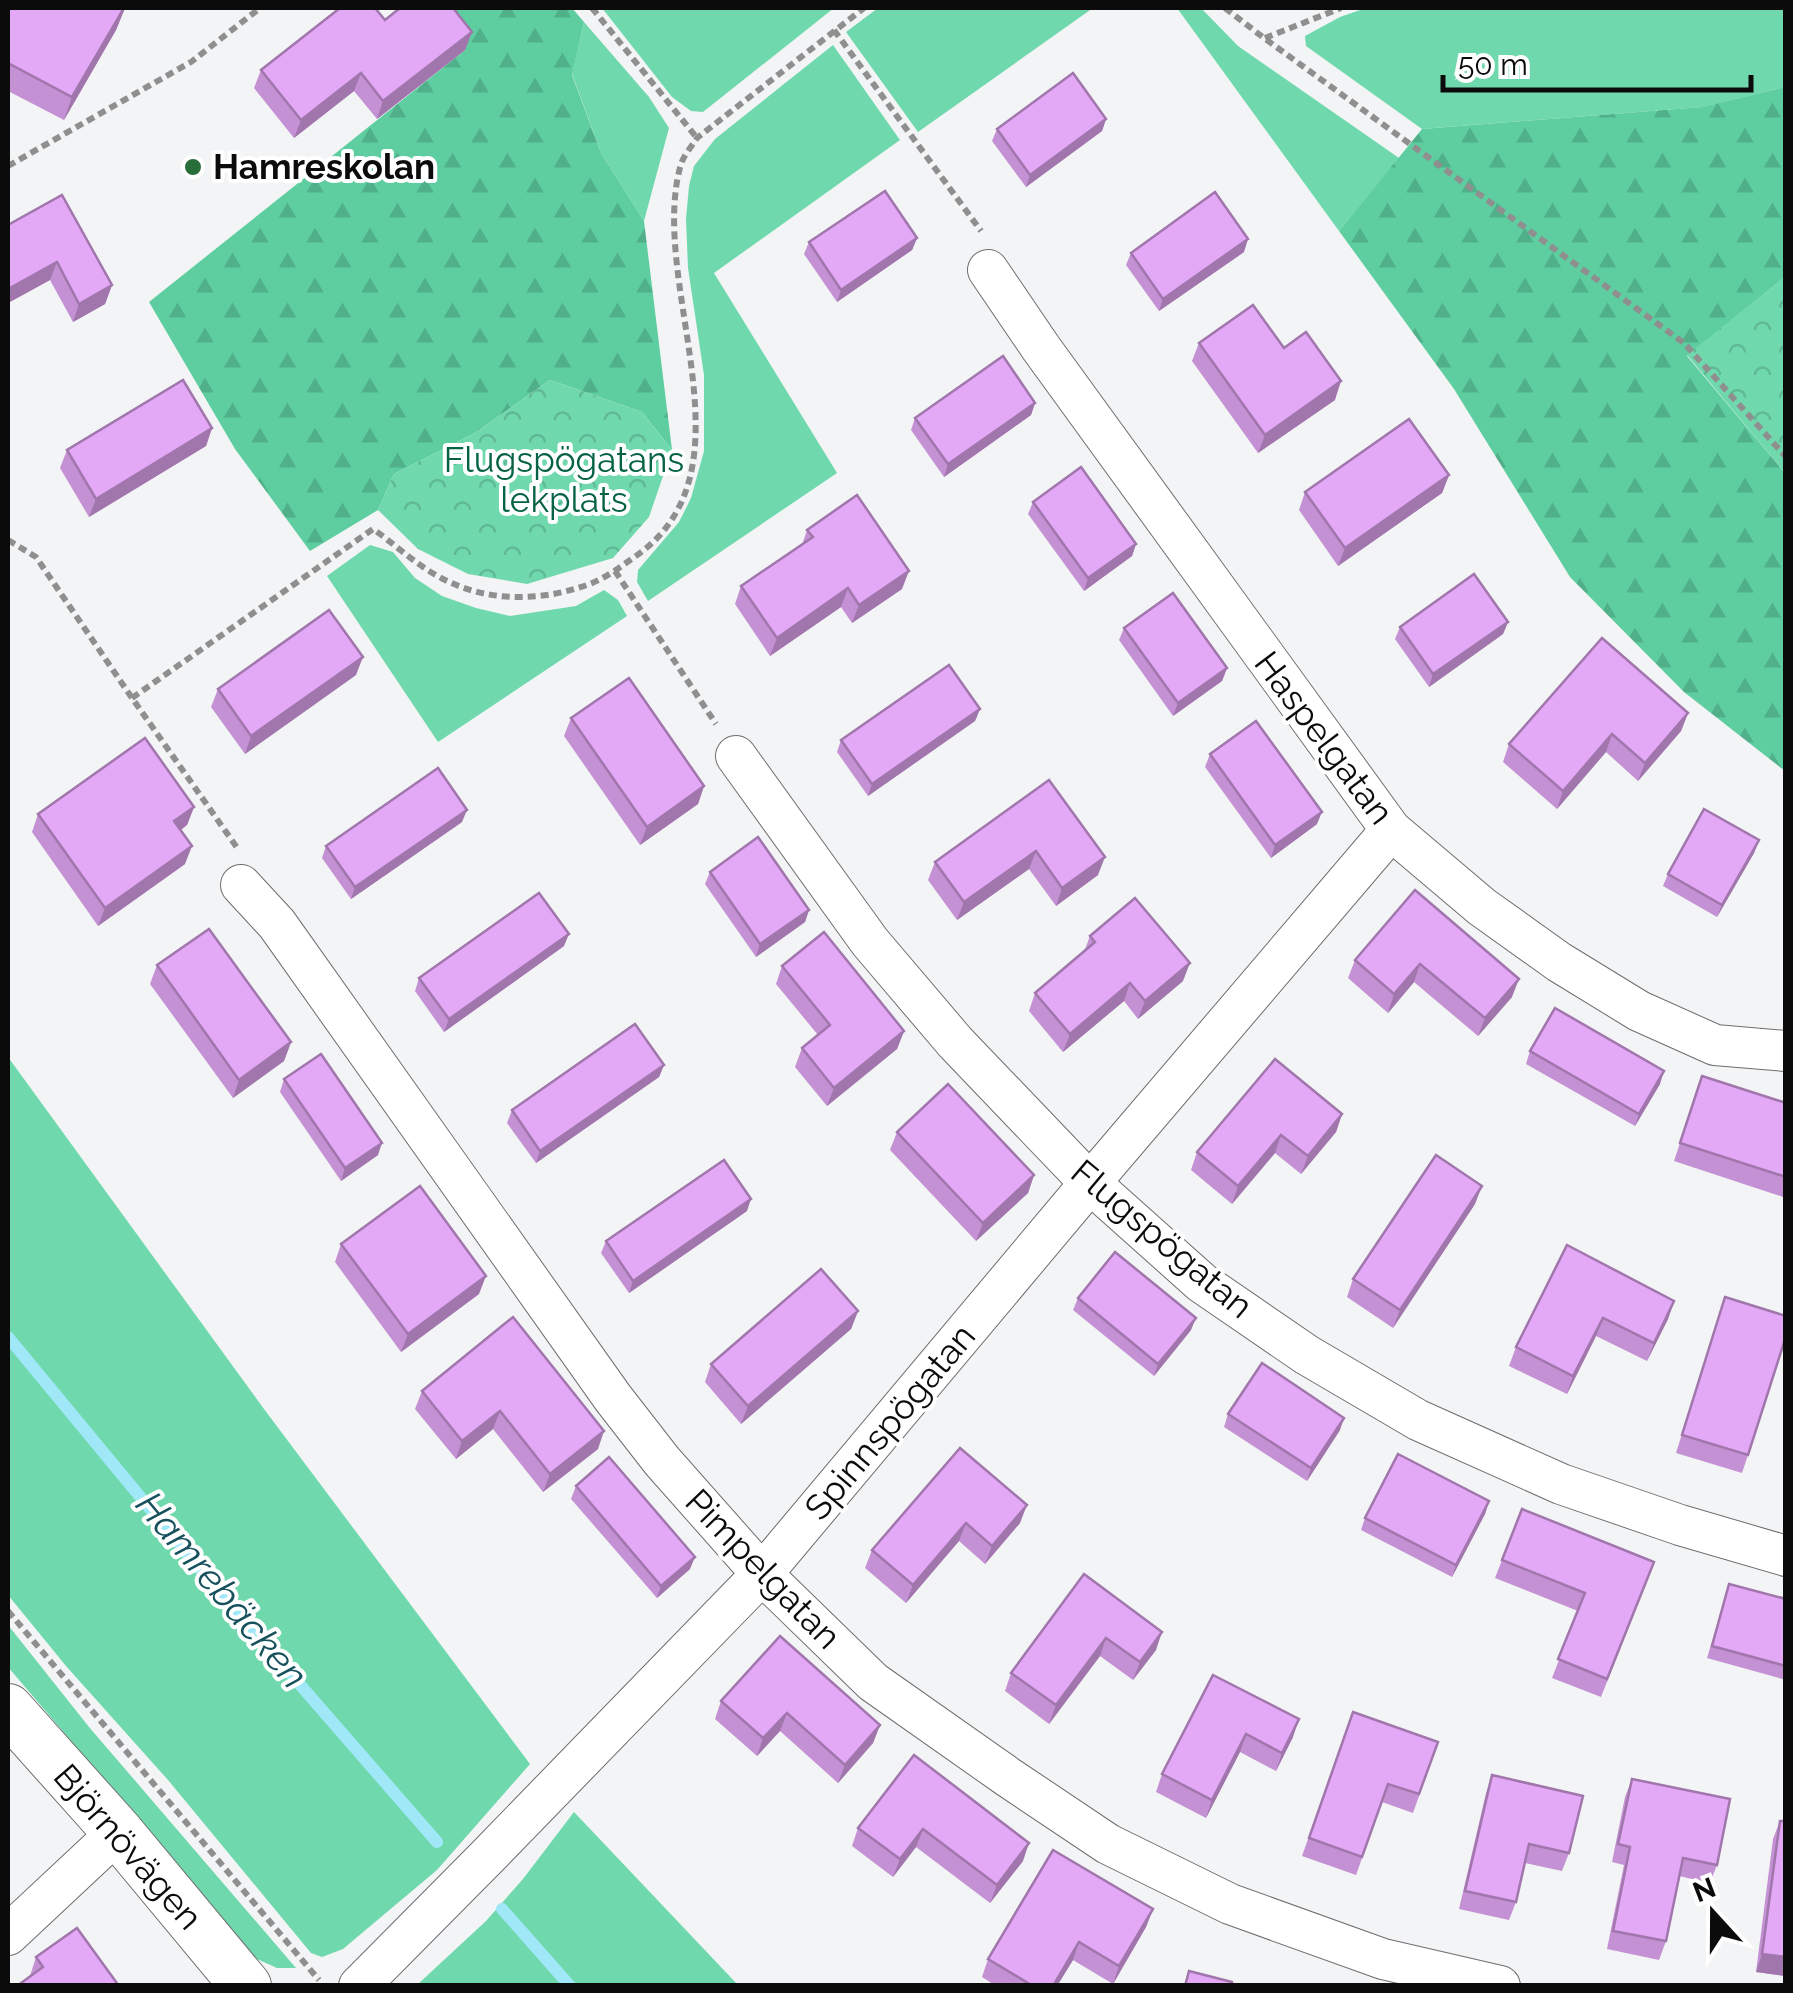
<svg xmlns="http://www.w3.org/2000/svg" width="1793" height="1993" viewBox="0 0 1793 1993" font-family="Raleway,sans-serif">
  <defs>
    <pattern id="forest-firs" width="22" height="20" patternUnits="userSpaceOnUse" patternTransform="scale(2.5)"><rect width="22" height="20" fill="#5ecea0"/><path d="M5 1l3.5 6h-7zM16 11l3.5 6h-7z" fill="#50b089"/></pattern>
    <pattern id="park-crowns" width="20" height="18" patternUnits="userSpaceOnUse" patternTransform="scale(2.5)"><rect width="20" height="18" fill="#6fd9ad"/><path d="M2 6a3 3 0 1 1 6 0M12 15a3 3 0 1 1 6 0" fill="none" stroke="#5fb994"/></pattern>
  </defs>
  <rect width="100%" height="100%" fill="#f3f4f5"/>
  <g fill="#6fd9ad">
    <polygon points="602,8 834,8 703,112 691,111 672,97"/>
    <polygon points="878,8 1093,8 918,132 846,32"/>
    <polygon points="1177,8 1201,8 1238,46 1399,158 1339,231"/>
    <polygon points="1366,8 1785,8 1785,87 1703,107 1422,129 1306,46 1305,36 1340,17"/>
    <polygon points="584,22 649,97 669,128 644,221 601,153 572,74"/>
    <polygon points="833,45 900,140 714,273 837,473 648,601 637,582 638,570 679,522 691,498 704,451 704,375 688,268 686,219 689,186 694,166 715,139"/>
    <polygon points="370,545 393,552 415,578 442,596 476,608 510,616 576,606 604,590 618,600 627,616 438,742 327,576"/>
    <polygon points="8,1057 264,1409 530,1764 437,1870 343,1949 322,1957 311,1953 168,1780 66,1666 8,1595"/>
    <polygon points="8,1625 89,1727 296,1968 277,1968 257,1959 8,1667"/>
    <polygon points="574,1812 738,1985 417,1985 486,1921 523,1879"/>
  </g>
  <g fill="url(#forest-firs)">
    <polygon points="432,8 572,8 584,22 572,75 601,153 644,221 672,450 642,412 550,380 475,433 394,474 378,510 310,551 235,449 149,302 465,50"/>
    <polygon points="1785,87 1785,277 1687,356 1785,473 1785,771 1684,692 1570,577 1454,389 1339,231 1422,129 1702,107"/>
  </g>
  <g fill="url(#park-crowns)">
    <polygon points="1785,277 1785,473 1687,355"/>
    <polygon points="550,380 642,412 672,450 649,517 613,558 527,584 468,574 418,549 378,510 394,474 475,433"/>
  </g>
  <g fill="none" stroke-linecap="round" stroke-linejoin="round">
    <g stroke="#a0e7f8" stroke-width="12">
      <polyline points="8,1337 214,1586 437,1842"/>
      <polyline points="502,1909 570,1986"/>
    </g>
    <defs>
      <g id="minor">
        <polyline points="988,270 1041,348 1391,830 1482,907 1559,962 1639,1011 1715,1045 1786,1051"/>
        <polyline points="736,756 870,942 955,1042 1090,1183 1202,1283 1307,1355 1418,1420 1561,1484 1680,1525 1786,1556"/>
        <polyline points="241,885 277,924 613,1398 662,1461 762,1574 873,1682 1008,1777 1108,1844 1230,1904 1383,1959 1500,1986"/>
        <polyline points="8,1935 118,1832"/>
        <polyline points="359,1986 485,1859 762,1574 1090,1183 1391,830"/>
      </g>
      <polyline id="major" points="8,1709 118,1832 246,1986"/>
    </defs>
    <use href="#minor" stroke="#6e6e6f" stroke-width="42"/>
    <use href="#major" stroke="#6e6e6f" stroke-width="52"/>
    <g stroke="#8f8f90" stroke-width="6" stroke-dasharray="8 5" stroke-linecap="butt">
      <polyline points="592,8 697,138"/>
      <polyline points="1225,8 1264,38 1684,343 1786,457"/>
      <polyline points="834,30 981,231"/>
      <polyline points="1265,38 1341,8"/>
      <polyline points="8,166 191,62 260,8"/>
      <polyline points="8,540 36,557 132,698 238,849"/>
      <polyline points="615,571 716,724"/>
      <path d="M132,698L373,529C393,543 412,561 434,574C481,602 536,603 587,585C604,579 619,568 633,558C762,472 646,285 681,164C684,155 692,146 697,138L864,8"/>
      <polyline points="8,1611 319,1980"/>
    </g>
    <use href="#minor" stroke="#fff" stroke-width="40"/>
    <use href="#major" stroke="#fff" stroke-width="50"/>
  </g>
  <g fill="#c491d4">
    <polygon points="8,8 125,8 116,30 64,120 8,91"/>
    <polygon points="385,20 472,32 465,50 377,119 354,91 294,138 254,88 261,70"/>
    <polygon points="1106,119 1102,131 1026,187 992,141 997,129"/>
    <polygon points="8,225 112,285 105,304 73,322 50,280 8,303"/>
    <polygon points="917,238 912,250 837,302 804,254 809,242"/>
    <polygon points="1244,252 1159,311 1126,265 1131,253"/>
    <polygon points="1199,343 1284,348 1335,400 1258,453 1192,361"/>
    <polygon points="1035,403 1031,415 944,477 911,430 915,418"/>
    <polygon points="212,428 206,446 89,517 60,468 67,450"/>
    <polygon points="1449,475 1442,493 1338,566 1299,510 1305,492"/>
    <polygon points="1033,502 1136,544 1132,556 1084,591 1028,514"/>
    <polygon points="807,530 902,589 852,623 841,607 770,656 735,604 741,586 802,545"/>
    <polygon points="1508,622 1503,634 1429,687 1395,639 1400,627"/>
    <polygon points="1124,628 1227,668 1222,681 1173,716 1119,640"/>
    <polygon points="356,675 245,754 211,707 218,689"/>
    <polygon points="980,709 975,721 868,796 837,752 841,740"/>
    <polygon points="1688,713 1681,731 1638,781 1606,752 1557,809 1503,762 1509,744"/>
    <polygon points="571,718 704,786 698,804 640,845 564,736"/>
    <polygon points="1210,754 1317,824 1271,858 1205,767"/>
    <polygon points="1049,780 1098,875 1056,906 1029,869 957,920 928,880 935,862"/>
    <polygon points="194,807 187,825 181,830 185,864 98,926 32,832 38,814"/>
    <polygon points="462,822 351,899 322,858 326,846"/>
    <polygon points="1759,840 1754,853 1717,917 1663,886 1668,874"/>
    <polygon points="710,872 809,910 805,922 756,957 705,884"/>
    <polygon points="1415,890 1512,997 1478,1036 1414,982 1388,1013 1348,978 1355,960"/>
    <polygon points="1090,936 1183,981 1138,1019 1124,1001 1063,1052 1029,1011 1035,993 1084,952"/>
    <polygon points="564,946 444,1032 415,991 419,978"/>
    <polygon points="157,965 291,1042 284,1061 233,1098 150,984"/>
    <polygon points="782,966 904,1031 897,1049 827,1106 795,1067 802,1048 818,1035 776,984"/>
    <polygon points="1530,1051 1660,1084 1635,1126 1526,1064"/>
    <polygon points="664,1065 659,1077 536,1163 507,1123 512,1110"/>
    <polygon points="1702,1076 1786,1103 1786,1198 1674,1161"/>
    <polygon points="284,1079 378,1155 341,1181 280,1092"/>
    <polygon points="1342,1114 1336,1132 1301,1174 1275,1153 1232,1204 1191,1170 1197,1152"/>
    <polygon points="897,1132 1034,1175 1028,1193 976,1241 890,1150"/>
    <polygon points="1475,1204 1393,1328 1347,1297 1353,1279"/>
    <polygon points="747,1211 629,1293 601,1253 606,1241"/>
    <polygon points="341,1244 479,1294 401,1352 335,1262"/>
    <polygon points="1567,1245 1674,1301 1668,1319 1647,1361 1596,1336 1567,1394 1509,1366 1516,1347"/>
    <polygon points="1725,1297 1748,1455 1742,1473 1676,1453"/>
    <polygon points="1078,1298 1191,1330 1154,1376 1073,1310"/>
    <polygon points="858,1311 851,1329 741,1424 705,1382 711,1364"/>
    <polygon points="513,1317 598,1449 543,1492 493,1429 456,1459 415,1409 422,1391"/>
    <polygon points="1228,1414 1340,1430 1307,1481 1224,1427"/>
    <polygon points="960,1448 1020,1523 985,1564 959,1541 906,1603 865,1568 872,1550"/>
    <polygon points="576,1486 690,1569 657,1598 571,1499"/>
    <polygon points="1489,1501 1485,1514 1452,1577 1361,1530 1365,1518"/>
    <polygon points="1502,1560 1647,1580 1601,1697 1552,1678 1578,1611 1495,1578"/>
    <polygon points="1084,1574 1156,1650 1133,1680 1100,1656 1049,1724 1005,1691 1011,1673"/>
    <polygon points="1729,1584 1786,1599 1786,1680 1707,1658"/>
    <polygon points="1213,1675 1293,1737 1276,1771 1240,1752 1206,1818 1156,1792 1162,1774"/>
    <polygon points="721,1701 880,1725 873,1743 838,1783 780,1731 757,1756 715,1719"/>
    <polygon points="1353,1712 1438,1742 1413,1813 1382,1802 1356,1875 1302,1856"/>
    <polygon points="914,1755 1023,1861 990,1903 916,1847 893,1877 852,1846 858,1828"/>
    <polygon points="1492,1775 1569,1853 1562,1871 1525,1863 1516,1902 1509,1920 1459,1909 1486,1793"/>
    <polygon points="1632,1779 1717,1865 1710,1883 1679,1876 1666,1941 1659,1960 1607,1949 1624,1865 1612,1862 1625,1797"/>
    <polygon points="1780,1821 1786,1821 1786,1976 1756,1972 1773,1839"/>
    <polygon points="1153,1909 1146,1927 1113,1984 1073,1960 1057,1986 996,1986 982,1977 988,1959"/>
    <polygon points="36,1957 119,1986 30,1976"/>
  </g>
  <g fill="#a076ac">
    <polygon points="125,8 116,30 64,120 72,97"/>
    <polygon points="472,32 465,50 377,119 383,101"/>
    <polygon points="361,73 354,91 294,138 301,120"/>
    <polygon points="1106,119 1102,131 1026,187 1030,175"/>
    <polygon points="917,238 912,250 837,302 841,290"/>
    <polygon points="1248,239 1244,252 1159,311 1163,299"/>
    <polygon points="57,262 50,280 8,303 8,289"/>
    <polygon points="112,285 105,304 73,322 79,304"/>
    <polygon points="1341,381 1335,400 1258,453 1265,435"/>
    <polygon points="1035,403 1031,415 944,477 948,464"/>
    <polygon points="212,428 206,446 89,517 96,499"/>
    <polygon points="1449,475 1442,493 1338,566 1345,548"/>
    <polygon points="1136,544 1132,556 1084,591 1088,578"/>
    <polygon points="909,571 902,589 852,623 859,605"/>
    <polygon points="848,588 841,607 770,656 777,638"/>
    <polygon points="1508,622 1503,634 1429,687 1433,674"/>
    <polygon points="363,657 356,675 245,754 251,736"/>
    <polygon points="1227,668 1222,681 1173,716 1178,703"/>
    <polygon points="980,709 975,721 868,796 872,784"/>
    <polygon points="1688,713 1681,731 1638,781 1645,763"/>
    <polygon points="1612,734 1606,752 1557,809 1563,791"/>
    <polygon points="704,786 698,804 640,845 647,827"/>
    <polygon points="194,807 187,825 168,839 174,821"/>
    <polygon points="467,810 462,822 351,899 355,887"/>
    <polygon points="1322,812 1317,824 1271,858 1275,845"/>
    <polygon points="1759,840 1754,853 1717,917 1722,905"/>
    <polygon points="192,846 185,864 98,926 105,908"/>
    <polygon points="1036,851 1029,869 957,920 964,902"/>
    <polygon points="1105,857 1098,875 1056,906 1062,888"/>
    <polygon points="809,910 805,922 756,957 760,944"/>
    <polygon points="569,934 564,946 444,1032 449,1019"/>
    <polygon points="1190,963 1183,981 1138,1019 1145,1001"/>
    <polygon points="1420,964 1414,982 1388,1013 1394,994"/>
    <polygon points="1519,979 1512,997 1478,1036 1485,1018"/>
    <polygon points="1130,983 1124,1001 1063,1052 1070,1034"/>
    <polygon points="904,1031 897,1049 827,1106 834,1088"/>
    <polygon points="291,1042 284,1061 233,1098 239,1080"/>
    <polygon points="664,1065 659,1077 536,1163 540,1151"/>
    <polygon points="1664,1071 1660,1084 1635,1126 1639,1114"/>
    <polygon points="1342,1114 1336,1132 1301,1174 1308,1156"/>
    <polygon points="1281,1135 1275,1153 1232,1204 1238,1186"/>
    <polygon points="382,1143 378,1155 341,1181 345,1168"/>
    <polygon points="1034,1175 1028,1193 976,1241 983,1223"/>
    <polygon points="1482,1186 1475,1204 1393,1328 1400,1310"/>
    <polygon points="751,1199 747,1211 629,1293 633,1281"/>
    <polygon points="486,1276 479,1294 401,1352 408,1334"/>
    <polygon points="1674,1301 1668,1319 1647,1361 1654,1343"/>
    <polygon points="858,1311 851,1329 741,1424 748,1406"/>
    <polygon points="1196,1318 1191,1330 1154,1376 1158,1364"/>
    <polygon points="1603,1318 1596,1336 1567,1394 1573,1376"/>
    <polygon points="500,1411 493,1429 456,1459 462,1441"/>
    <polygon points="1344,1418 1340,1430 1307,1481 1311,1468"/>
    <polygon points="604,1431 598,1449 543,1492 550,1474"/>
    <polygon points="1489,1501 1485,1514 1452,1577 1456,1565"/>
    <polygon points="1027,1505 1020,1523 985,1564 992,1546"/>
    <polygon points="966,1523 959,1541 906,1603 913,1585"/>
    <polygon points="695,1557 690,1569 657,1598 661,1586"/>
    <polygon points="1162,1632 1156,1650 1133,1680 1140,1662"/>
    <polygon points="1106,1638 1100,1656 1049,1724 1056,1705"/>
    <polygon points="787,1713 780,1731 757,1756 763,1738"/>
    <polygon points="1299,1719 1293,1737 1276,1771 1282,1753"/>
    <polygon points="880,1725 873,1743 838,1783 845,1765"/>
    <polygon points="1246,1734 1240,1752 1206,1818 1212,1800"/>
    <polygon points="923,1829 916,1847 893,1877 900,1859"/>
    <polygon points="1029,1843 1023,1861 990,1903 997,1885"/>
    <polygon points="1153,1909 1146,1927 1113,1984 1119,1966"/>
    <polygon points="1079,1942 1073,1960 1057,1986 1053,1986"/>
    <polygon points="1762,1954 1786,1957 1786,1976 1756,1972"/>
  </g>
  <g fill="#e4a9f6" stroke="#a076ac" stroke-width="2.5">
    <polygon points="8,8 124,8 72,97 8,63"/>
    <polygon points="340,8 375,8 385,20 400,8 453,8 472,32 383,101 361,73 301,120 261,70"/>
    <polygon points="1073,73 1106,119 1030,175 997,129"/>
    <polygon points="885,191 917,238 841,290 809,242"/>
    <polygon points="1215,192 1248,239 1163,299 1131,253"/>
    <polygon points="62,195 112,285 79,304 57,262 8,289 8,225"/>
    <polygon points="1253,305 1284,348 1306,332 1341,381 1265,435 1199,343"/>
    <polygon points="1003,356 1035,403 948,464 915,418"/>
    <polygon points="183,380 212,428 96,499 67,450"/>
    <polygon points="1409,419 1449,475 1345,548 1305,492"/>
    <polygon points="1081,467 1136,544 1088,578 1033,502"/>
    <polygon points="857,495 909,571 859,605 848,588 777,638 741,586 813,537 807,530"/>
    <polygon points="1474,574 1508,622 1433,674 1400,627"/>
    <polygon points="1173,593 1227,668 1178,703 1124,628"/>
    <polygon points="329,610 363,657 251,736 218,689"/>
    <polygon points="1602,638 1688,713 1645,763 1612,734 1563,791 1509,744"/>
    <polygon points="949,665 980,709 872,784 841,740"/>
    <polygon points="629,678 704,786 647,827 571,718"/>
    <polygon points="1256,721 1322,812 1275,845 1210,754"/>
    <polygon points="145,738 194,807 174,821 192,846 105,908 38,814"/>
    <polygon points="438,768 467,810 355,887 326,846"/>
    <polygon points="1049,780 1105,857 1062,888 1036,851 964,902 935,862"/>
    <polygon points="1704,809 1759,840 1722,905 1668,874"/>
    <polygon points="758,837 809,910 760,944 710,872"/>
    <polygon points="1415,890 1519,979 1485,1018 1420,964 1394,994 1355,960"/>
    <polygon points="539,893 569,934 449,1019 419,978"/>
    <polygon points="1135,898 1190,963 1145,1001 1130,983 1070,1034 1035,993 1095,942 1090,936"/>
    <polygon points="209,929 291,1042 239,1080 157,965"/>
    <polygon points="824,932 904,1031 834,1088 802,1048 830,1025 782,966"/>
    <polygon points="1555,1008 1664,1071 1639,1114 1530,1051"/>
    <polygon points="635,1024 664,1065 540,1151 512,1110"/>
    <polygon points="321,1054 382,1143 345,1168 284,1079"/>
    <polygon points="1275,1059 1342,1114 1308,1156 1281,1135 1238,1186 1197,1152"/>
    <polygon points="1702,1076 1786,1103 1786,1177 1680,1143"/>
    <polygon points="948,1084 1034,1175 983,1223 897,1132"/>
    <polygon points="1436,1155 1482,1186 1400,1310 1353,1279"/>
    <polygon points="724,1160 751,1199 633,1281 606,1241"/>
    <polygon points="420,1186 486,1276 408,1334 341,1244"/>
    <polygon points="1567,1245 1674,1301 1654,1343 1603,1318 1573,1376 1516,1347"/>
    <polygon points="1115,1252 1196,1318 1158,1364 1078,1298"/>
    <polygon points="821,1269 858,1311 748,1406 711,1364"/>
    <polygon points="1725,1297 1786,1316 1786,1336 1748,1455 1682,1435"/>
    <polygon points="513,1317 604,1431 550,1474 500,1411 462,1441 422,1391"/>
    <polygon points="1262,1363 1344,1418 1311,1468 1228,1414"/>
    <polygon points="960,1448 1027,1505 992,1546 966,1523 913,1585 872,1550"/>
    <polygon points="1398,1454 1489,1501 1456,1565 1365,1518"/>
    <polygon points="609,1457 695,1557 661,1586 576,1486"/>
    <polygon points="1522,1509 1654,1562 1607,1679 1558,1659 1585,1593 1502,1560"/>
    <polygon points="1084,1574 1162,1632 1140,1662 1106,1638 1056,1705 1011,1673"/>
    <polygon points="1729,1584 1786,1599 1786,1666 1712,1646"/>
    <polygon points="780,1636 880,1725 845,1765 787,1713 763,1738 721,1701"/>
    <polygon points="1213,1675 1299,1719 1282,1753 1246,1734 1212,1800 1162,1774"/>
    <polygon points="1353,1712 1438,1742 1419,1794 1388,1784 1362,1857 1309,1838"/>
    <polygon points="914,1755 1029,1843 997,1885 923,1829 900,1859 858,1828"/>
    <polygon points="1492,1775 1583,1796 1569,1853 1529,1844 1516,1902 1465,1891"/>
    <polygon points="1632,1779 1730,1799 1717,1865 1683,1858 1666,1941 1613,1931 1630,1847 1618,1844"/>
    <polygon points="1780,1821 1786,1821 1786,1957 1762,1954"/>
    <polygon points="1053,1850 1153,1909 1119,1966 1079,1942 1053,1986 1033,1986 988,1959"/>
    <polygon points="77,1928 119,1986 17,1986 43,1967 36,1957"/>
    <polygon points="1189,1971 1232,1982 1232,1986 1185,1986"/>
  </g>
  <circle fill="#276e3b" stroke="#fff" stroke-width="4" cx="193" cy="167" r="10"/>
  <g text-anchor="middle" stroke-width="8" stroke-linejoin="round" paint-order="stroke">
    <g font-size="35" font-weight="bold" fill="#0b0b0c" stroke="#fff" text-anchor="start">
      <text x="213" y="179">Hamreskolan</text>
    </g>
    <g font-size="35" fill="#056245" stroke="#fff">
      <text x="564" y="472">Flugspögatans<tspan x="564" dy="40">lekplats</tspan></text>
    </g>
    <g font-size="35" fill="#0b0b0c" stroke="#fff">
      <text transform="translate(1324 738) rotate(53)" y="12">Haspelgatan</text>
      <text transform="translate(1162 1239) rotate(40)" y="12">Flugspögatan</text>
      <text transform="translate(890 1422) rotate(-50)" y="12">Spinnspögatan</text>
      <text transform="translate(763 1569) rotate(46)" y="12">Pimpelgatan</text>
      <text transform="translate(128 1847) rotate(49)" y="12">Björnövägen</text>
    </g>
    <g font-size="38" font-style="italic" fill="#17515d" stroke="#fff">
      <text transform="translate(222 1590) rotate(50)" y="13">Hamrebäcken</text>
    </g>
  </g>
  <rect width="1793" height="1993" fill="none" stroke="#0b0b0c" stroke-width="20"/>
  <g transform="translate(1713 1913) rotate(339)" stroke="#ffffff" stroke-width="8" paint-order="stroke">
  <path d="M0-8L18 38L0 25L-18 38Z" fill="#0b0b0c"/>
  <text y="-15" font-size="28" font-weight="bold" text-anchor="middle" fill="#0b0b0c">N</text>
  </g>
  <path d="M1443 75v15h308v-15" fill="none" stroke="#0b0b0c" stroke-width="5"/>
  <text x="1458" y="75" font-size="30" fill="#0b0b0c" stroke="#ffffff" stroke-width="8" paint-order="stroke">50 m</text>
</svg>
